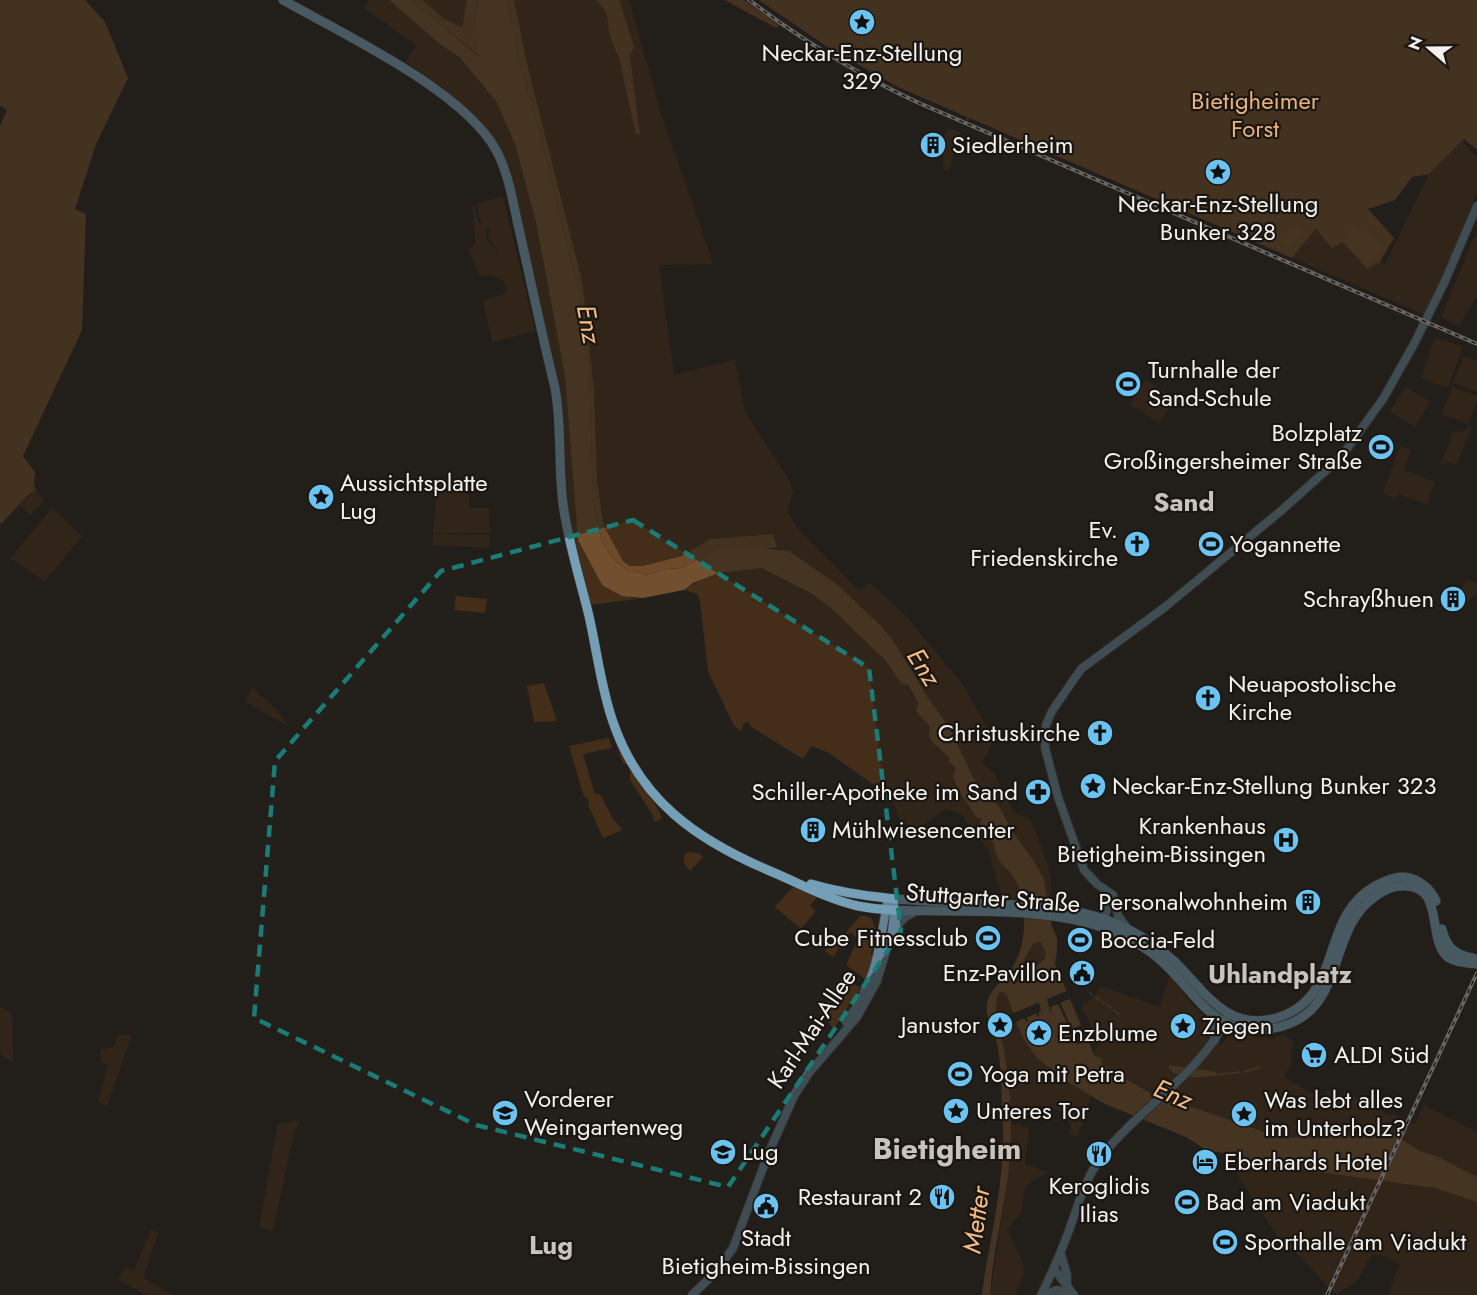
<svg xmlns="http://www.w3.org/2000/svg" width="1477" height="1295" viewBox="0 0 1477 1295" font-family="Jost,sans-serif">
  <rect width="100%" height="100%" fill="#231f1b"/>
  <g fill="#442e19">
    <path d="M369,0H389L440,44L459,58L496,101L515,144L536,222L565,376L578,540L602,585L633,598H643L591,605L566,508L562,424L504,161C486,117 444,88 406,62L416,45L364,8Z"/>
    <polygon points="422,0 467,0 462,27 444,19"/>
    <path d="M514,0H596L606,12L610,37L619,57L640,134L630,56L634,46L619,0H629L660,110L713,264L659,265L674,375L735,360L745,412L790,481L793,493L787,510L796,526L858,590L870,583L905,615L963,685L994,740L982,763L994,773L1013,812L1030,819C1038,840 1059,881 1048,902L1044,879L1032,858L1016,837L1008,820L974,779L949,727L928,698L894,642L881,626L839,586L789,551L777,548L773,534L711,539L682,556L642,566H630L623,561L604,526L597,482L594,390L582,280L528,68Z"/>
    <polygon points="946,128 961,132 949,170 944,170 942,148"/>
    <polygon points="1463,141 1477,158 1477,191 1449,263 1425,315 1293,258 1316,229 1341,242 1366,269 1380,262 1385,265 1429,174"/>
    <polygon points="503,196 535,331 492,342 483,301 507,293 503,280 491,275 480,276 468,250 476,243 472,206 475,205 478,222 487,228 486,239 497,251 499,270 498,251 489,239 489,229 481,224 477,204"/>
    <polygon points="1477,231 1477,295 1459,326 1441,317"/>
    <polygon points="1435,337 1463,347 1448,388 1421,378"/>
    <polygon points="1464,356 1477,361 1477,392 1453,383"/>
    <polygon points="1146,380 1175,398 1159,423 1130,404"/>
    <polygon points="1406,387 1430,402 1415,427 1390,411"/>
    <polygon points="1452,387 1477,396 1477,401 1468,424 1442,414"/>
    <polygon points="1469,425 1472,426 1457,464 1448,462 1441,465 1453,432 1465,431"/>
    <polygon points="1374,438 1392,444 1388,456 1370,450"/>
    <polygon points="1400,446 1411,450 1404,470 1435,482 1427,504 1398,494 1396,499 1383,493"/>
    <polygon points="468,477 469,508 489,508 490,533 433,533 438,481"/>
    <polygon points="36,490 44,500 31,515 19,505"/>
    <polygon points="52,508 82,536 45,581 10,559"/>
    <polygon points="433,534 490,535 489,548 432,545"/>
    <path d="M762,568C777,576 794,583 808,592C844,613 878,650 902,684L907,685L930,727L936,748C950,755 947,762 956,768L954,774L972,812L981,818L982,823L994,843L1002,865L1016,881L1022,899H1003L988,850L960,813L945,809L915,831L900,820L892,798L829,753L811,746L803,759L750,726L749,722L744,723L741,731L734,726L708,671L700,602L697,594L684,590C707,573 734,570 762,568Z"/>
    <polygon points="1468,579 1477,585 1477,592 1465,603 1456,596"/>
    <polygon points="456,596 487,599 485,613 454,610"/>
    <polygon points="544,683 557,721 534,722 527,686"/>
    <polygon points="252,687 277,710 288,726 246,702"/>
    <polygon points="607,717 660,813 662,818 655,822 652,818 654,817 630,780 630,771 628,765 623,764"/>
    <polygon points="609,738 612,748 583,754 595,794 600,794 613,819 623,830 603,838 589,807 588,799 584,797 569,746"/>
    <path d="M689,852L700,854L703,857L690,871C685,866 681,859 686,853Z"/>
    <polygon points="793,887 817,897 810,906 816,911 801,929 775,907"/>
    <polygon points="860,916 866,916 872,919 875,928 871,955 873,956 865,979 846,965 858,939 850,932 833,957 825,951 834,941 837,943"/>
    <polygon points="1039,942 1046,954 1044,958 1017,983 1012,981 1012,978 1020,967 1033,943"/>
    <path d="M1170,975C1177,983 1181,991 1187,999C1196,1012 1217,1020 1209,1038L1220,1045L1229,1036L1235,1034L1270,1039L1284,1035L1294,1043L1291,1050L1292,1061L1284,1077L1323,1100L1327,1090L1341,1097L1345,1091L1391,1116L1393,1113L1415,1124L1424,1105L1477,1132V1177L1438,1157L1420,1151L1391,1133L1283,1138L1196,1108L1182,1106L1131,1083L1102,1064L1094,1057L1092,1051L1101,1045L1081,1006L1095,997L1100,986L1160,1007Z"/>
    <polygon points="843,977 860,988 834,1029 819,1011 830,998 828,996"/>
    <polygon points="1000,992 1006,993 1012,1014 996,1021 996,1000"/>
    <polygon points="0,1007 12,1014 13,1063 0,1054"/>
    <path d="M1017,1023C1034,1060 1057,1075 1091,1096L1077,1137L1066,1133L1071,1131C1070,1114 1048,1101 1033,1107L1026,1119L1009,1113L1007,1063L999,1031Z"/>
    <polygon points="118,1035 132,1035 107,1106 98,1101 108,1065 101,1061 100,1050 114,1047"/>
    <polygon points="300,1120 294,1132 273,1231 259,1227 278,1124"/>
    <path d="M1010,1123L1027,1127L1029,1130L1025,1164L1049,1173L1038,1177L1027,1185L1023,1194L1022,1211L1009,1227C1008,1234 1010,1235 1013,1241C1025,1268 1028,1267 1015,1295H990L1004,1207L1010,1148Z"/>
    <polygon points="1240,1161 1435,1188 1477,1202 1477,1295 1388,1295 1400,1264 1382,1255 1371,1255 1358,1280 1337,1294 1328,1287 1299,1255 1282,1243 1237,1174"/>
    <polygon points="151,1230 158,1232 143,1278 173,1295 146,1295 118,1279 126,1267 134,1271"/>
  </g>
  <g fill="#6d4a29">
    <polygon points="0,0 85,0 105,22 128,78 96,144 75,209 86,214 82,330 23,456 35,472 34,485 36,490 27,496 0,525 0,126 7,110 0,105"/>
    <polygon points="412,0 422,0 444,19 462,27 467,0 479,0 474,26 480,57"/>
    <polygon points="506,0 514,0 528,68 582,280 594,390 597,482 604,526 623,561 630,566 642,566 682,556 711,539 773,534 777,548 720,547 682,568 666,569 648,575 628,570 615,561 603,544 597,523 593,496 589,368 580,298 543,145 516,49 517,39"/>
    <polygon points="596,0 619,0 634,46 630,56 640,134 636,134 619,58 610,37 606,12"/>
    <polygon points="725,0 744,0 779,25 776,28"/>
    <polygon points="759,0 1477,0 1477,150 1464,139 1429,174 1412,177 1395,200 1368,209 1394,238 1380,262 1367,269 1342,242 1332,248 1316,229 1292,258 898,87 829,48"/>
  </g>
  <g fill="#724f2e" fill-rule="evenodd">
    <path d="M389,0H412L479,57L474,26L479,0H506L517,39L516,49L543,145L580,298L589,368L593,496L597,523L603,544L615,561L628,570L648,575L666,569L682,568L720,547L740,545L789,551L839,586L881,626L894,642L928,698L949,727L974,779L1000,808L1016,837L1032,858L1044,879L1051,924L1057,938V950L1055,964L1081,1025L1072,1029L1057,995L1013,1014L1006,993L1000,992L998,994C991,1019 1004,1038 1006,1062C1010,1089 1012,1121 1010,1149C1008,1198 993,1246 990,1295H982V1293C990,1237 1005,1182 1003,1126C1001,1100 1002,1073 998,1048C996,1033 985,1020 987,1005C988,992 999,984 1007,975C1021,957 1025,938 1024,916C1023,904 1021,891 1016,881C1006,865 995,864 994,843L988,839L980,828L981,818L976,817L960,792L953,777L956,768L949,762V758C941,749 936,748 929,737L930,727L916,711L918,703L908,685L902,684L885,660L831,608L809,592L762,568L719,573L693,583L684,590L643,598L622,596L602,585L578,540L565,376L536,222L515,144L496,101L460,58L440,44ZM1040,942L1046,954L1044,959L1017,983L1012,981V978L1020,967L1033,944Z"/>
    <polygon points="1351,221 1384,248 1366,264 1344,242"/>
    <polygon points="1291,224 1304,230 1291,248 1280,244"/>
    <path d="M1058,1004L1078,1046V1044L1088,1039L1094,1056L1101,1058L1102,1064C1128,1081 1165,1104 1195,1108L1282,1138L1391,1133L1420,1151L1438,1157L1477,1177V1202L1435,1188L1240,1161L1223,1153L1206,1150L1186,1137L1105,1104L1068,1082L1037,1058L1025,1041L1016,1022L1024,1018L1028,1023L1027,1017L1036,1013L1039,1018V1012L1047,1009L1050,1013L1052,1012L1050,1007Z"/>
    <path d="M1169,1065L1216,1072V1075C1203,1078 1177,1080 1169,1068Z"/>
  </g>
  <polygon fill="#231f1b" points="1069,990 1072,998 1013,1023 1014,1019 1057,1001 1056,999 1014,1017 1009,1015"/>
  <g fill="none" stroke-linecap="round" stroke-linejoin="round">
    <g stroke="#724f2e" stroke-width="1.5">
      <polyline points="967,121 972,109"/>
      <polyline points="1090,993 1092,995"/>
      <polyline points="1095,997 1100,1000"/>
      <polyline points="1102,1002 1104,1003"/>
      <polyline points="1107,1005 1112,1008"/>
      <polyline points="1114,1010 1119,1014"/>
      <polyline points="1244,1072 1260,1067"/>
      <polyline points="1216,1075 1240,1072"/>
    </g>
    <polyline stroke="#724f2e" stroke-width="9" points="1040,990 1048,1020"/>
    <defs>
      <g id="secondary">
        <polyline points="1103,925 1108,904 1104,889"/>
        <polyline points="1129,930 1118,916 1113,895 1097,884 1084,870 1058,797 1045,748 1046,725 1052,711 1081,669 1165,607 1282,510 1341,457 1383,399 1414,344 1445,281 1477,206"/>
        <polyline points="893,931 904,918 916,911"/>
        <polyline points="1211,1014 1215,1040"/>
        <path d="M846,1022C876,983 879,949 887,903"/>
        <polyline points="1061,1254 1067,1275 1067,1285"/>
        <polyline points="1054,1269 1074,1295"/>
        <polyline points="692,1295 716,1272 733,1248 769,1152 794,1096 809,1073 857,1017 877,981 892,931 895,903"/>
        <path d="M1041,1295C1051,1276 1059,1256 1067,1236C1077,1209 1084,1180 1102,1156C1141,1106 1201,1074 1228,1016"/>
        <polyline points="1045,1295 1056,1290 1072,1294"/>
      </g>
      <g id="primary">
        <path d="M283,0C343,34 463,90 496,150C509,174 513,203 519,229C531,282 542,335 555,388C562,426 558,465 563,504C568,542 580,579 589,616C597,651 601,688 613,722C640,801 697,840 770,871C799,883 827,899 858,906C889,912 920,910 951,911C995,911 1046,912 1088,923C1113,930 1139,942 1159,959C1195,989 1211,1037 1269,1029C1350,1018 1323,931 1376,896C1384,890 1393,886 1403,886C1447,885 1425,941 1449,958C1457,963 1468,963 1477,964"/>
        <path d="M811,884C873,902 937,901 1000,904C1036,906 1073,908 1107,920C1131,929 1154,943 1173,960C1204,989 1225,1032 1276,1018C1291,1014 1304,1005 1313,993C1338,956 1332,911 1375,886C1384,881 1395,876 1405,877C1419,879 1431,889 1436,901"/>
        <path d="M1442,929C1446,947 1455,955 1473,958"/>
      </g>
    </defs>
    <use href="#secondary" stroke="#403c38" stroke-width="10"/>
    <use href="#primary" stroke="#403c38" stroke-width="10"/>
    <use href="#secondary" stroke="#638395" stroke-width="8"/>
    <use href="#primary" stroke="#759fb6" stroke-width="9"/>
    <defs>
      <g id="rail">
        <path d="M749,0C802,40 859,75 919,103L1477,344"/>
        <polyline points="1327,1295 1477,973"/>
      </g>
    </defs>
    <use href="#rail" stroke="#bfbbb8" stroke-width="4"/>
    <use href="#rail" stroke="#1a1612" stroke-width="1.5" stroke-dasharray="4.5" stroke-linecap="butt"/>
  </g>
  <path d="M0 0H1477V1295H0ZM633,520L869,668L901,931L728,1187L476,1125L254,1018L275,761L441,571Z" fill="#231f1b" fill-opacity=".55" fill-rule="evenodd"/>
  <path fill="none" stroke="#1a7c74" stroke-width="4.5" stroke-dasharray="12 8" stroke-linejoin="round" d="M633,520L869,668L901,931L728,1187L476,1125L254,1018L275,761L441,571Z"/>
  <defs>
    <symbol id="sight-disc" viewBox="-11 -11 22 22"><circle r="9.5" fill="#6bc3f2" stroke="#1a1612"/><path d="M0-6L1.8-2.2L6-1.7L2.9 1.2L3.7 5.4L0 3.3L-3.7 5.4L-2.9 1.2L-6-1.7L-1.8-2.2Z" fill="#111"/></symbol>
    <symbol id="building-disc" viewBox="-11 -11 22 22"><circle r="9.5" fill="#6bc3f2" stroke="#1a1612"/><path d="M-4-6H4V6H1V3H-1V6H-4ZM-2.5-4.3h1.7v1.8h-1.7ZM.8-4.3h1.7v1.8H.8ZM-2.5-1h1.7V.8h-1.7ZM.8-1h1.7V.8H.8Z" fill="#111"/></symbol>
    <symbol id="stadium-disc" viewBox="-11 -11 22 22"><circle r="9.5" fill="#6bc3f2" stroke="#1a1612"/><path d="M0-5a6.5 5 0 1 0 0 10a6.5 5 0 1 0 0-10ZM-3.5-1.8h7v3.6h-7Z" fill="#111"/></symbol>
    <symbol id="church-disc" viewBox="-11 -11 22 22"><circle r="9.5" fill="#6bc3f2" stroke="#1a1612"/><path d="M-1.2-6h2.4v3.5h3.3v2.4h-3.3V6h-2.4V-.1h-3.3v-2.4h3.3Z" fill="#111"/></symbol>
    <symbol id="pharmacy-disc" viewBox="-11 -11 22 22"><circle r="9.5" fill="#6bc3f2" stroke="#1a1612"/><path d="M-2-6h4v4h4v4h-4v4h-4v-4h-4v-4h4Z" fill="#111"/></symbol>
    <symbol id="hospital-disc" viewBox="-11 -11 22 22"><circle r="9.5" fill="#6bc3f2" stroke="#1a1612"/><path d="M-5-5h3v3.5h4V-5h3V5h-3V1.5h-4V5h-3Z" fill="#111"/></symbol>
    <symbol id="civic-disc" viewBox="-11 -11 22 22"><circle r="9.5" fill="#6bc3f2" stroke="#1a1612"/><path d="M-.6-6.5H3V-4.5H.6V-3L4-1V1h2V6H-6V1h2V-1L-.6-3ZM-1.2 2.5V6h2.4V2.5Z" fill="#111"/></symbol>
    <symbol id="supermarket-disc" viewBox="-11 -11 22 22"><circle r="9.5" fill="#6bc3f2" stroke="#1a1612"/><path d="M-6-5.5h2.5l.6 2H6L4.5 2H-2.5L-4.4-4H-6ZM-1.5 3.2a1.3 1.3 0 1 0 .1 0ZM3 3.2a1.3 1.3 0 1 0 .1 0Z" fill="#111"/></symbol>
    <symbol id="school-disc" viewBox="-11 -11 22 22"><circle r="9.5" fill="#6bc3f2" stroke="#1a1612"/><path d="M0-5L7-2L0 1L-7-2ZM-4 1L0 2.5L4 1V4Q0 6-4 4Z" fill="#111"/></symbol>
    <symbol id="restaurant-disc" viewBox="-11 -11 22 22"><circle r="9.5" fill="#6bc3f2" stroke="#1a1612"/><path d="M-5-6h1v4h1v-4h1v4h1v-4h1v5L-1.5 .5V6h-2V.5L-5-1ZM5-6V6H3V1.5H1.5Q1.5-4 5-6Z" fill="#111"/></symbol>
    <symbol id="hotel-disc" viewBox="-11 -11 22 22"><circle r="9.5" fill="#6bc3f2" stroke="#1a1612"/><path d="M-6-4.5h1.5V1H6V5H4.5V3h-9V5H-6ZM-4 0a1.8 1.8 0 1 1 3.6 0ZM.5 0V-2.5h3Q6-2.5 6 0Z" fill="#111"/></symbol>
  </defs>
  <g fill-rule="evenodd">
    <use href="#sight-disc" x="847" y="7" width="30" height="30"/>
    <use href="#building-disc" x="918" y="130" width="30" height="30"/>
    <use href="#sight-disc" x="1203" y="157" width="30" height="30"/>
    <use href="#stadium-disc" x="1113" y="369" width="30" height="30"/>
    <use href="#stadium-disc" x="1366" y="432" width="30" height="30"/>
    <use href="#sight-disc" x="306" y="482" width="30" height="30"/>
    <use href="#church-disc" x="1122" y="529" width="30" height="30"/>
    <use href="#stadium-disc" x="1196" y="529" width="30" height="30"/>
    <use href="#building-disc" x="1438" y="584" width="30" height="30"/>
    <use href="#church-disc" x="1193" y="683" width="30" height="30"/>
    <use href="#church-disc" x="1085" y="718" width="30" height="30"/>
    <use href="#sight-disc" x="1078" y="771" width="30" height="30"/>
    <use href="#pharmacy-disc" x="1023" y="777" width="30" height="30"/>
    <use href="#building-disc" x="798" y="815" width="30" height="30"/>
    <use href="#hospital-disc" x="1271" y="825" width="30" height="30"/>
    <use href="#building-disc" x="1293" y="887" width="30" height="30"/>
    <use href="#stadium-disc" x="973" y="923" width="30" height="30"/>
    <use href="#stadium-disc" x="1065" y="925" width="30" height="30"/>
    <use href="#civic-disc" x="1067" y="958" width="30" height="30"/>
    <use href="#sight-disc" x="985" y="1010" width="30" height="30"/>
    <use href="#sight-disc" x="1168" y="1011" width="30" height="30"/>
    <use href="#sight-disc" x="1024" y="1018" width="30" height="30"/>
    <use href="#supermarket-disc" x="1299" y="1040" width="30" height="30"/>
    <use href="#stadium-disc" x="945" y="1059" width="30" height="30"/>
    <use href="#sight-disc" x="941" y="1096" width="30" height="30"/>
    <use href="#school-disc" x="490" y="1098" width="30" height="30"/>
    <use href="#sight-disc" x="1229" y="1099" width="30" height="30"/>
    <use href="#school-disc" x="708" y="1137" width="30" height="30"/>
    <use href="#restaurant-disc" x="1084" y="1139" width="30" height="30"/>
    <use href="#hotel-disc" x="1190" y="1147" width="30" height="30"/>
    <use href="#restaurant-disc" x="927" y="1182" width="30" height="30"/>
    <use href="#stadium-disc" x="1172" y="1187" width="30" height="30"/>
    <use href="#civic-disc" x="751" y="1191" width="30" height="30"/>
    <use href="#stadium-disc" x="1210" y="1227" width="30" height="30"/>
  </g>
  <g text-anchor="middle" stroke-width="4.5" stroke-linejoin="round" paint-order="stroke">
    <g font-size="24" fill="#f3f0ed" stroke="#1a1612" text-anchor="start">
      <text x="862" y="61" text-anchor="middle">Neckar-Enz-Stellung<tspan x="862" dy="28">329</tspan></text>
      <text x="952" y="153">Siedlerheim</text>
      <text x="1218" y="212" text-anchor="middle">Neckar-Enz-Stellung<tspan x="1218" dy="28">Bunker 328</tspan></text>
      <text x="1148" y="378">Turnhalle der<tspan x="1148" dy="28">Sand-Schule</tspan></text>
      <text x="1362" y="441" text-anchor="end">Bolzplatz<tspan x="1362" dy="28">Großingersheimer Straße</tspan></text>
      <text x="340" y="491">Aussichtsplatte<tspan x="340" dy="28">Lug</tspan></text>
      <text x="1118" y="538" text-anchor="end">Ev.<tspan x="1118" dy="28">Friedenskirche</tspan></text>
      <text x="1230" y="552">Yogannette</text>
      <text x="1434" y="607" text-anchor="end">Schrayßhuen</text>
      <text x="1228" y="692">Neuapostolische<tspan x="1228" dy="28">Kirche</tspan></text>
      <text x="1080" y="741" text-anchor="end">Christuskirche</text>
      <text x="1112" y="794">Neckar-Enz-Stellung Bunker 323</text>
      <text x="1018" y="800" text-anchor="end">Schiller-Apotheke im Sand</text>
      <text x="1266" y="834" text-anchor="end">Krankenhaus<tspan x="1266" dy="28">Bietigheim-Bissingen</tspan></text>
      <text x="832" y="838">Mühlwiesencenter</text>
      <text x="1288" y="910" text-anchor="end">Personalwohnheim</text>
      <text x="968" y="946" text-anchor="end">Cube Fitnessclub</text>
      <text x="1100" y="948">Boccia-Feld</text>
      <text x="1062" y="981" text-anchor="end">Enz-Pavillon</text>
      <text x="980" y="1033" text-anchor="end">Janustor</text>
      <text x="1202" y="1034">Ziegen</text>
      <text x="1058" y="1041">Enzblume</text>
      <text x="1334" y="1063">ALDI Süd</text>
      <text x="980" y="1082">Yoga mit Petra</text>
      <text x="524" y="1107">Vorderer<tspan x="524" dy="28">Weingartenweg</tspan></text>
      <text x="1264" y="1108">Was lebt alles<tspan x="1264" dy="28">im Unterholz?</tspan></text>
      <text x="976" y="1119">Unteres Tor</text>
      <text x="742" y="1160">Lug</text>
      <text x="1224" y="1170">Eberhards Hotel</text>
      <text x="1099" y="1194" text-anchor="middle">Keroglidis<tspan x="1099" dy="28">Ilias</tspan></text>
      <text x="922" y="1205" text-anchor="end">Restaurant 2</text>
      <text x="1206" y="1210">Bad am Viadukt</text>
      <text x="766" y="1246" text-anchor="middle">Stadt<tspan x="766" dy="28">Bietigheim-Bissingen</tspan></text>
      <text x="1244" y="1250">Sporthalle am Viadukt</text>
    </g>
    <g font-size="24" fill="#ebb17c" stroke="#1a1612">
      <text x="1255" y="109">Bietigheimer<tspan x="1255" dy="28">Forst</tspan></text>
    </g>
    <g font-size="24" fill="#f3f0ed" stroke="#1a1612">
      <text transform="translate(993 898) rotate(4)" y="8">Stuttgarter Straße</text>
      <text transform="translate(812 1029) rotate(-56)" y="8">Karl-Mai-Allee</text>
    </g>
    <g font-size="26" font-style="italic" fill="#f7bc86" stroke="#1a1612">
      <text transform="translate(589 324) rotate(80)" y="9">Enz</text>
      <text transform="translate(924 667) rotate(58)" y="9">Enz</text>
      <text transform="translate(1173 1094) rotate(23)" y="9">Enz</text>
      <text transform="translate(976 1220) rotate(-82)" y="9">Metter</text>
    </g>
    <g font-size="26" font-weight="bold" fill="#c9c3be" stroke="#1a1612">
      <text x="1184" y="511">Sand</text>
      <text x="1280" y="983">Uhlandplatz</text>
      <text x="551" y="1254">Lug</text>
    </g>
    <g font-size="30" font-weight="bold" fill="#c9c3be" stroke="#1a1612">
      <text x="947" y="1159">Bietigheim</text>
    </g>
  </g>
  <g transform="translate(1429 48) rotate(290)" stroke="#1a1612" stroke-width="4.5" paint-order="stroke">
  <path d="M0-4.5L10 22L0 15L-10 22Z" fill="#f3f0ed"/>
  <text y="-9" font-size="16" font-weight="bold" text-anchor="middle" fill="#f3f0ed">N</text>
  </g>
</svg>
